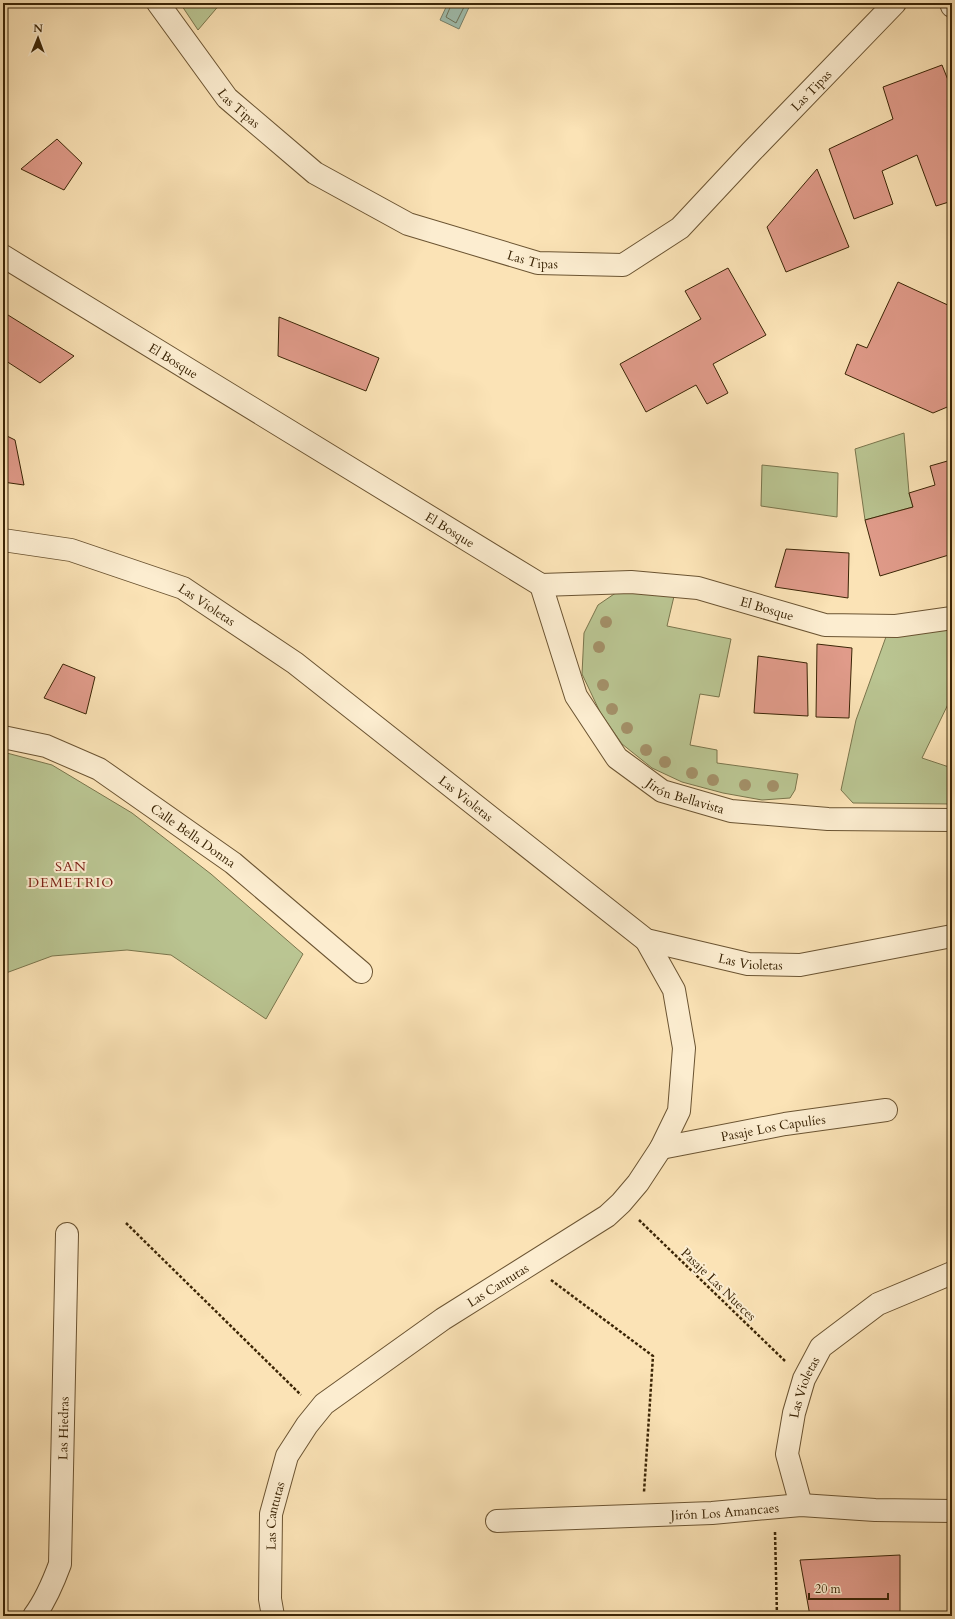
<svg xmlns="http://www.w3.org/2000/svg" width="955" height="1619" viewBox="0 0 955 1619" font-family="Cardo,serif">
  <rect width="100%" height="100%" fill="#fbe3b6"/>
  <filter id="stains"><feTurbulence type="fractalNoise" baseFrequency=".005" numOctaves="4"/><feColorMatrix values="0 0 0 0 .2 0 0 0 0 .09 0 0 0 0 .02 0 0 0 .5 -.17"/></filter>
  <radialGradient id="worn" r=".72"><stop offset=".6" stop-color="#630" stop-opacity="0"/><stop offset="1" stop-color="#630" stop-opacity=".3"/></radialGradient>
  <g fill="#bac592" stroke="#7a754c">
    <polygon points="180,3 221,3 198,30"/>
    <polygon points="904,433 909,493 913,507 865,520 855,449"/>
    <polygon points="762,465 838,473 837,517 761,506"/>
    <polygon points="620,590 675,592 667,626 731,639 719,697 700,694 690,745 717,750 717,763 798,774 795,790 790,798 762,800 723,793 682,782 652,768 622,744 600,712 582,674 584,633 598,605"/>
    <polygon points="952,627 952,696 922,758 952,768 952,804 853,803 841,790 856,720 887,634"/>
    <polygon points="3,752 52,765 132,813 211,874 303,954 266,1019 171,955 127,950 52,956 6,973 3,856"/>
  </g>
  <polygon fill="#9fbeaf" stroke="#77816b" points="448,3 471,3 459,29 440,20"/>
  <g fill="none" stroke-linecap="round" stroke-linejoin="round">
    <polyline stroke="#6d725a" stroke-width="1" points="452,3 446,17 456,23 466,3"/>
  </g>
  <g fill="#e09b8a" stroke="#3b2506">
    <polygon points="942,65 952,90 952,201 936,206 917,155 882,171 893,204 854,219 829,149 893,119 883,87"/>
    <polygon points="57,139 82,163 64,190 21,169"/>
    <polygon points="817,169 849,247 786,272 767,227"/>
    <polygon points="728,268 766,335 713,364 728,393 707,404 696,385 646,412 620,364 701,319 685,291"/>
    <polygon points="898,282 952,307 952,405 933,413 845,374 857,344 867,348"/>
    <polygon points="8,315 74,356 40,383 3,359 3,321"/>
    <polygon points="279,317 379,358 366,391 278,356"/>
    <polygon points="3,434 15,440 24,485 3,482"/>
    <polygon points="951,460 952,554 880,576 865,520 913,507 909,493 935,485 930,466"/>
    <polygon points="786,549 849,553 848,598 775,587"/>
    <polygon points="817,644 852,648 849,718 816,717"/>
    <polygon points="758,656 807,663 808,716 754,713"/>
    <polygon points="63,664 95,677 86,714 44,698"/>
    <polygon points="900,1555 900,1616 810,1616 800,1560"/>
  </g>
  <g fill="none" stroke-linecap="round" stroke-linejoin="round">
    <defs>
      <g id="minor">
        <path id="s1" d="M158,3L227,98L315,173L408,224L538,263L623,265L680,228L751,152L895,3"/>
        <polyline points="951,3 952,6"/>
        <path id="s2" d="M3,256L541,585L631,582L698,588L825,625L896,626L952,618"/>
        <path id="s3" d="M3,540L71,550L183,588L295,663L646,940L748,964L800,965L952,936"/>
        <path id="s4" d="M541,585L576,696L617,758L662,791L731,811L828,819L952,820"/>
        <path id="s5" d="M3,737L46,746L99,769L233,863L361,972"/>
        <path id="s6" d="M661,1148L785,1124L886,1110"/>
        <path id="s7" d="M801,1505L787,1454L794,1413L804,1379L821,1347L878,1304L952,1273"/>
        <path id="s8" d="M497,1521L712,1513L801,1505L875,1510L952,1511"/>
        <path id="s9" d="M34,1616C46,1600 53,1583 60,1564L67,1234"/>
        <path id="s10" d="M273,1616L270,1599L271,1514L287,1456L307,1425L324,1404L443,1319L607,1216L621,1203L638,1183L661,1148L679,1111L684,1048L674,990L646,940"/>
      </g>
    </defs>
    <use href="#minor" stroke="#6b5432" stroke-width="24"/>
    <g stroke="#3b2506" stroke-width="2.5" stroke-dasharray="3 2" stroke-linecap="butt">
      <polyline points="639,1220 785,1361"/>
      <polyline points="126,1223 301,1395"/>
      <polyline points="551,1280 653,1356 644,1492"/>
      <polyline points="775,1532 777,1616"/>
    </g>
    <use href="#minor" stroke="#fcedd0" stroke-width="22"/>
  </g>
  <g fill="#a39068">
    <circle cx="606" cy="622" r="6"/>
    <circle cx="599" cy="647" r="6"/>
    <circle cx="603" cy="685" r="6"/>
    <circle cx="612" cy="709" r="6"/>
    <circle cx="627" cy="728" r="6"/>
    <circle cx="646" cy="750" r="6"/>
    <circle cx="665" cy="762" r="6"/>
    <circle cx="692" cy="773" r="6"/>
    <circle cx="713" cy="780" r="6"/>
    <circle cx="745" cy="785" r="6"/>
    <circle cx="773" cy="786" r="6"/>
  </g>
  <g text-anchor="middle" stroke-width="4" stroke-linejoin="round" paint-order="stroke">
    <g font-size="13" fill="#3b2506" stroke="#fcedd0">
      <text dy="5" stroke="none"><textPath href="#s1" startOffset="818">Las Tipas</textPath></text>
      <text dy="5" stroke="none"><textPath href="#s1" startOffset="133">Las Tipas</textPath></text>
      <text dy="5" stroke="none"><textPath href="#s1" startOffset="469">Las Tipas</textPath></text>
      <text dy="5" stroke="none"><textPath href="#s2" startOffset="200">El Bosque</textPath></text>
      <text dy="5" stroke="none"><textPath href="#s2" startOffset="524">El Bosque</textPath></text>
      <text dy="5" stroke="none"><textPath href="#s3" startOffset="216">Las Violetas</textPath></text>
      <text dy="5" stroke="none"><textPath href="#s2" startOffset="860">El Bosque</textPath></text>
      <text dy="5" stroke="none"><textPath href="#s4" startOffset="270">Jirón Bellavista</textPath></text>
      <text dy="5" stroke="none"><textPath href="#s3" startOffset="540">Las Violetas</textPath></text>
      <text dy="5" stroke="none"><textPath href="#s5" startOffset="217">Calle Bella Donna</textPath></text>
      <text dy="5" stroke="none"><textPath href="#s3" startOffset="876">Las Violetas</textPath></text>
      <text dy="5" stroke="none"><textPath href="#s6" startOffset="114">Pasaje Los Capulíes</textPath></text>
      <text transform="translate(719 1284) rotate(44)" y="5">Pasaje Las Nueces</text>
      <text dy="5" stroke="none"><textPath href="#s10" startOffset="437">Las Cantutas</textPath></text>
      <text dy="5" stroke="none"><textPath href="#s7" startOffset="122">Las Violetas</textPath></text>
      <text dy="5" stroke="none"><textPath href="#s9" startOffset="194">Las Hiedras</textPath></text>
      <text dy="5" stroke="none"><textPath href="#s8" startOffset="228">Jirón Los Amancaes</textPath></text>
      <text dy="5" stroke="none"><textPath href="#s10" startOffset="101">Las Cantutas</textPath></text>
    </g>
    <g font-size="14" letter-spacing="1" fill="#7a1f14" stroke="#fcedd0">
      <text x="71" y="871">SAN<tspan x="71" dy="16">DEMETRIO</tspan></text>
    </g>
  </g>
  <rect width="955" height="1619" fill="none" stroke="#fbe3b6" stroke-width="16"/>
  <rect x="4" y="4" width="947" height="1611" fill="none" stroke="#3b2506" stroke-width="2"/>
  <rect x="8" y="8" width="939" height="1603" fill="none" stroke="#3b2506"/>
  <g transform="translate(38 38) rotate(1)" stroke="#fcedd0" stroke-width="3" paint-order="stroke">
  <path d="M0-3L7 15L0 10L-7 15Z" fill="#3b2506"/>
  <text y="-6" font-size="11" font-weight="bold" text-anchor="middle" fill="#3b2506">N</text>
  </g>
  <path d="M809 1593v6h79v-6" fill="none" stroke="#3b2506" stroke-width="2"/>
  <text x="815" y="1593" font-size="12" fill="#3b2506" stroke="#fcedd0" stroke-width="3" paint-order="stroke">20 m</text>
  <rect width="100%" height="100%" filter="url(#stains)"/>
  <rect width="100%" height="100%" fill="url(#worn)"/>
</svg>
